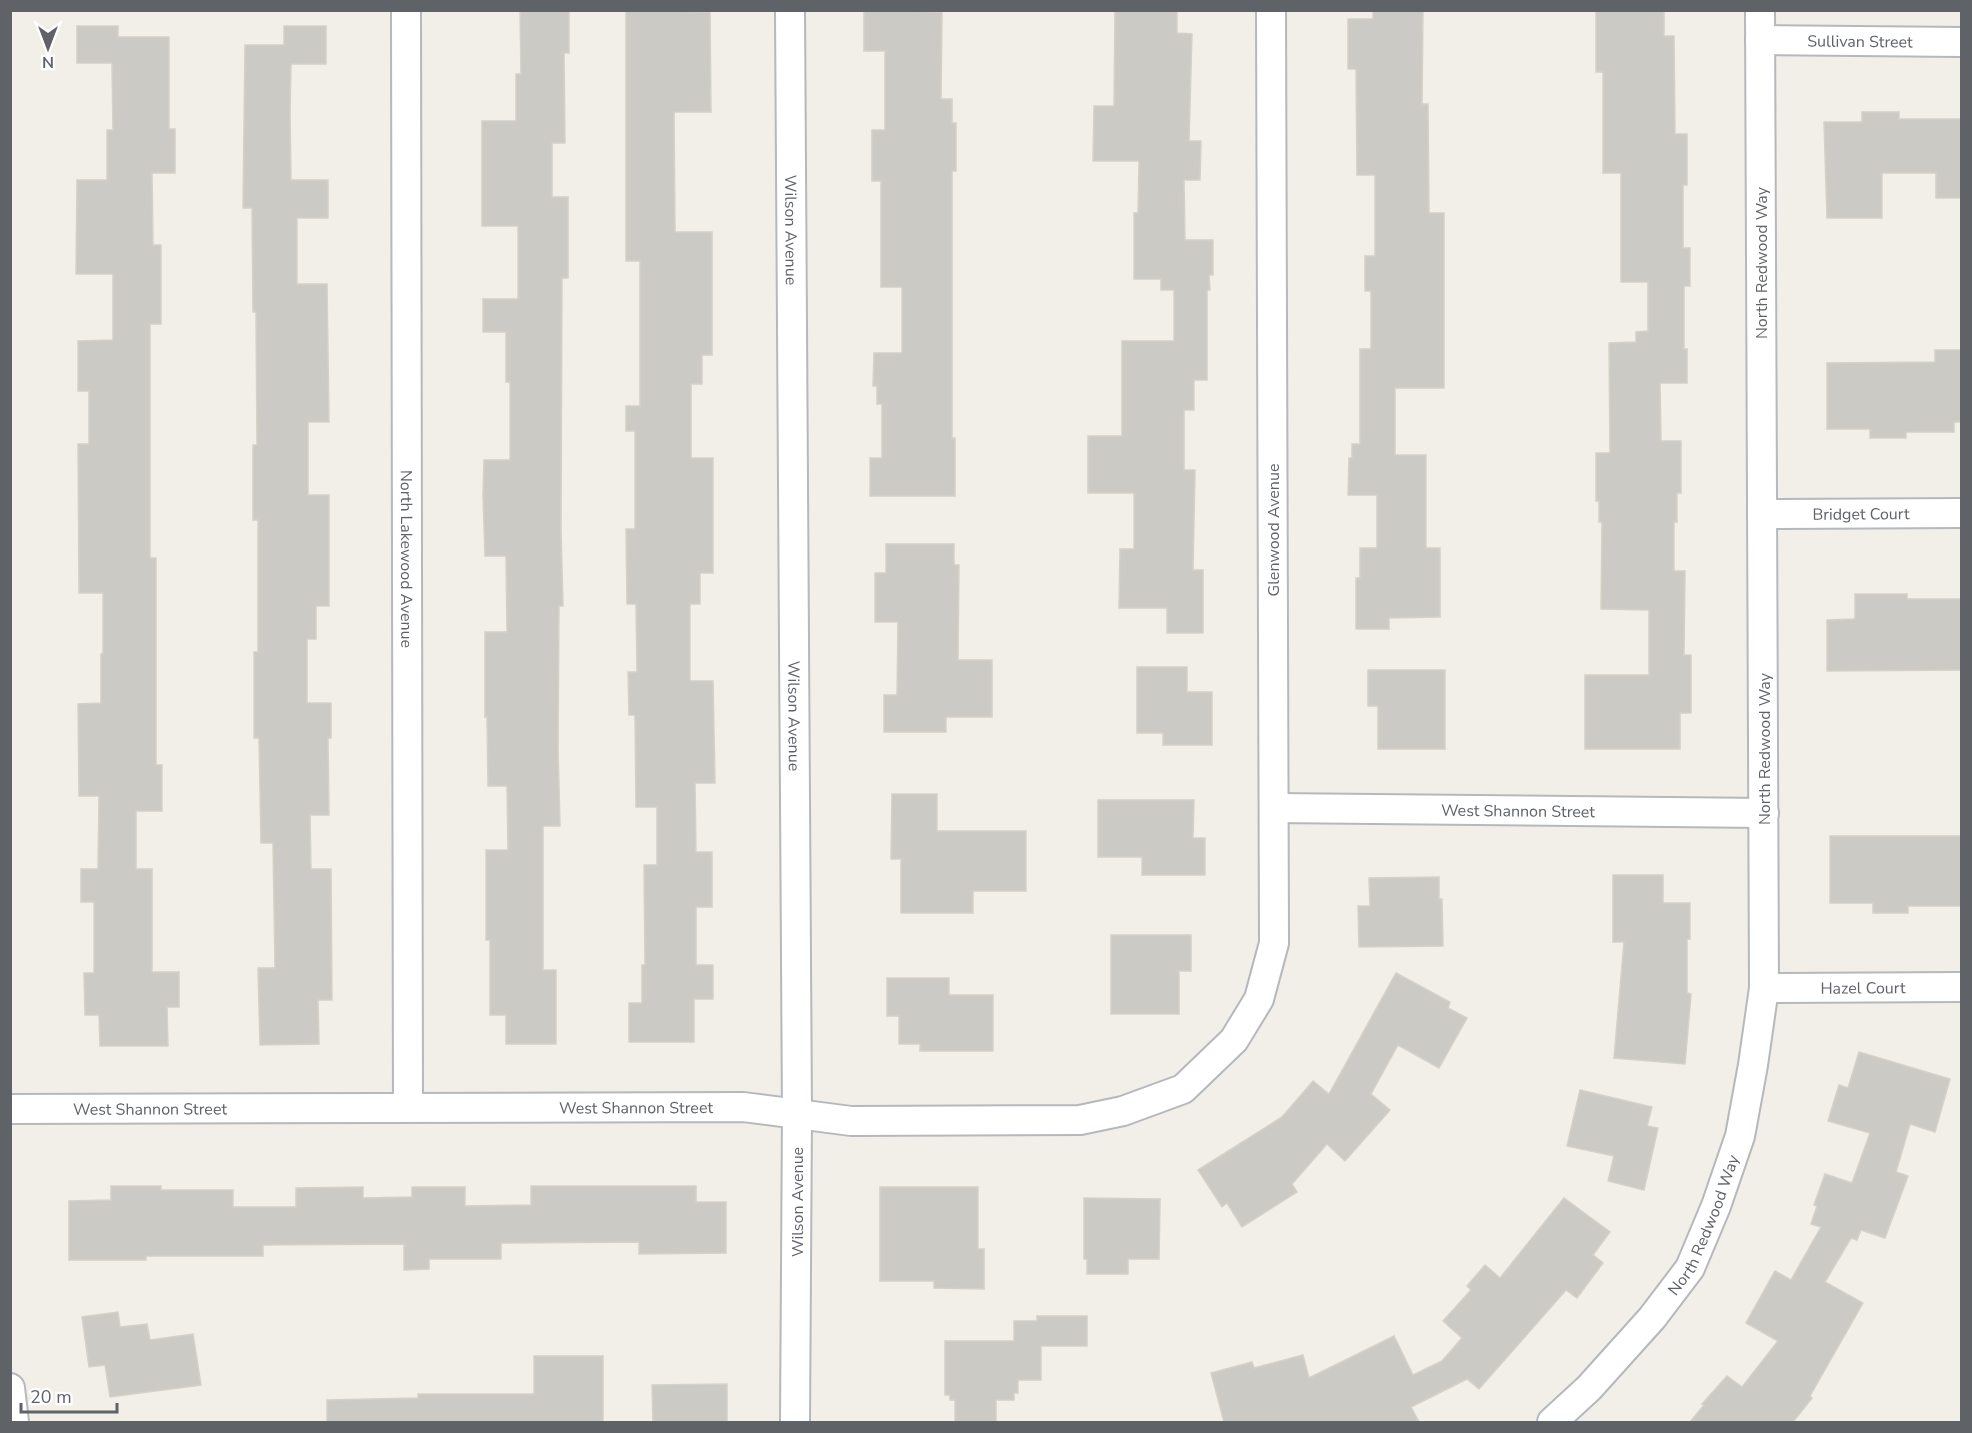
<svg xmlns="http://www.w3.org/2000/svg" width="1972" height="1433" viewBox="0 0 1972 1433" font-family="'Nunito Sans',sans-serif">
  <rect width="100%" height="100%" fill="#f1efe8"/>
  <g fill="#cccac5" stroke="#d6d1c6" stroke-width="1.5">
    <polygon points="520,10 569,10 569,53 564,53 565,143 552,143 552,197 568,197 568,278 562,278 561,530 563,606 559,606 558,749 560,826 543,826 543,970 556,970 556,1044 506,1044 506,1015 490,1015 490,940 486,940 486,850 508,850 507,786 488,786 487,717 485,717 485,632 507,632 506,556 485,556 483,495 484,460 510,460 510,382 506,382 506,332 483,332 483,299 518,299 518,226 482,226 482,121 516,121 516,74 521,74"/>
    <polygon points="626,10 710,12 711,112 674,112 675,232 712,232 712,355 702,355 702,384 691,384 691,458 713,458 713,573 700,573 700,604 690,604 690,681 713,681 715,783 695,783 696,852 712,852 712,907 696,907 696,965 713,965 713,999 694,999 694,1042 629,1042 629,1003 642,1003 642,965 645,965 644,865 657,865 657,807 636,807 635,715 629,715 628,672 637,672 636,604 627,604 626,529 635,529 635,431 626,431 626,406 640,406 640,261 626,261"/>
    <polygon points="868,10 942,12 941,99 952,99 952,123 956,123 956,171 952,171 952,438 955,438 955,496 870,496 870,458 882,458 882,404 877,404 877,386 873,386 874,353 902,353 902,287 881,287 881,181 872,181 872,130 885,130 885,51 864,51 864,12"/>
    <polygon points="1115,10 1177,10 1177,33 1192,34 1189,141 1201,141 1200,180 1184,180 1185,240 1213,240 1213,275 1209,275 1210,290 1207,290 1207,380 1194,380 1194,410 1184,410 1184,470 1195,470 1193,570 1203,570 1203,633 1167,633 1167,608 1119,608 1120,549 1134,549 1134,493 1088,493 1088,436 1122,436 1122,341 1174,341 1174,290 1161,290 1161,279 1134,279 1134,213 1138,213 1139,161 1093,161 1094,106 1114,106"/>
    <polygon points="1373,10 1423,10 1422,104 1428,104 1429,213 1444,213 1444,388 1395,388 1395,455 1426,455 1426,548 1440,548 1440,617 1389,618 1389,629 1356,629 1356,578 1360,578 1360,548 1377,548 1377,495 1348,495 1349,458 1352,458 1352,444 1360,444 1360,349 1371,349 1371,291 1365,291 1365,256 1375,256 1375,175 1357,175 1356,69 1348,69 1348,19 1373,19"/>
    <polygon points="1596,10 1664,10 1664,36 1674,36 1675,134 1687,134 1687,185 1683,185 1683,248 1690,248 1690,286 1684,286 1684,349 1687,349 1687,383 1660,383 1661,441 1681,441 1681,493 1677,493 1677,522 1674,522 1674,571 1685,571 1684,655 1691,655 1691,713 1680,713 1680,749 1585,749 1585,675 1649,675 1649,610 1601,609 1602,522 1599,522 1599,501 1596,501 1596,453 1610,453 1609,343 1636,342 1636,332 1648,331 1648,282 1621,282 1621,173 1603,173 1603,72 1596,72"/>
    <polygon points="77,26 118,26 118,37 169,37 169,129 175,129 175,173 152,173 153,245 161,245 161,324 150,324 150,558 156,558 156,765 162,765 162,811 136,811 136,869 152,869 152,972 179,972 179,1007 167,1007 168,1046 100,1046 99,1015 85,1015 84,973 94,973 94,902 81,902 81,869 98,869 99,796 79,796 78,704 101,703 101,654 103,654 103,593 79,593 78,444 89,444 89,391 78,391 78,341 113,340 113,274 76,274 77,180 107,180 107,130 113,130 112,63 77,63"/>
    <polygon points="284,26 326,26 326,64 291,64 290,113 291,180 328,180 328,218 297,218 297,284 327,284 329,422 308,422 308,495 329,495 329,606 316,606 316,639 307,639 307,703 331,703 331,738 328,738 329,815 310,815 311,869 331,869 332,1000 318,1000 319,1044 260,1045 258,968 275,968 273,843 261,843 259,738 254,738 254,652 258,652 258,520 253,520 253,445 257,445 256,312 253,312 252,208 243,208 245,45 284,45"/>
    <polygon points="1862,112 1899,112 1899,119 1962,119 1962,198 1936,198 1936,173 1882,173 1882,218 1827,218 1824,122 1862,122"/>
    <polygon points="1935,350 1962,350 1962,422 1954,422 1954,432 1906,432 1906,438 1870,438 1870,429 1827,429 1827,363 1935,362"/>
    <polygon points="886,544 954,544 954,565 959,565 958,660 992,660 992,717 946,717 946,732 884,732 884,695 897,695 898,622 875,622 875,573 886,573"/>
    <polygon points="1855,594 1907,594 1907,599 1962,599 1962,670 1827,671 1827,620 1855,619"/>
    <polygon points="1137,667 1187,667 1187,692 1212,692 1212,745 1163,745 1163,733 1137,733"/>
    <polygon points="1368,670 1445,670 1445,749 1378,749 1378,706 1368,706"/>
    <polygon points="892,794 937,794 937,831 1026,831 1026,891 973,891 973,913 901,913 901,859 891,859"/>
    <polygon points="1098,800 1194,800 1193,838 1205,838 1205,875 1142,875 1142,857 1098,857"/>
    <polygon points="1830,836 1962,836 1962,906 1908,906 1908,913 1873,913 1873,903 1830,903"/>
    <polygon points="1613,875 1663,875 1663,903 1690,903 1690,939 1687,939 1687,993 1691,994 1685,1064 1614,1058 1624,942 1613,942"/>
    <polygon points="1439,877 1439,899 1442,899 1443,946 1359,947 1358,906 1370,906 1369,878"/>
    <polygon points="1111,935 1191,935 1191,971 1179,971 1179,1014 1111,1014"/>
    <polygon points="1396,973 1450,1002 1448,1008 1467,1018 1439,1068 1398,1045 1371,1094 1390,1110 1345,1161 1327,1144 1292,1184 1297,1192 1242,1227 1227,1203 1222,1207 1198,1170 1282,1117 1313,1081 1329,1094"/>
    <polygon points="887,978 949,978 949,995 993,995 993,1051 920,1051 920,1044 899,1044 899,1016 887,1016"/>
    <polygon points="1859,1052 1950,1079 1935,1132 1910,1124 1896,1172 1908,1176 1885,1238 1861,1230 1857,1240 1851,1238 1825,1282 1863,1303 1810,1396 1812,1398 1793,1422 1690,1422 1704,1405 1702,1404 1727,1376 1742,1387 1778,1341 1746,1323 1775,1271 1791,1280 1821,1227 1811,1224 1817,1206 1814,1205 1825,1174 1852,1183 1870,1133 1828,1121 1839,1085 1848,1088"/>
    <polygon points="1580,1090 1652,1107 1647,1126 1658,1128 1644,1190 1608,1181 1614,1156 1567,1146"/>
    <polygon points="111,1186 161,1186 161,1190 233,1190 233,1207 296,1207 296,1188 363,1187 363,1198 412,1197 412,1187 465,1187 465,1206 531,1205 531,1186 696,1186 696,1202 726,1202 726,1253 639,1254 639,1242 501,1243 501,1259 429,1259 429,1269 404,1270 404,1244 263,1245 263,1256 146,1256 146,1260 69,1260 69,1201 111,1200"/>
    <polygon points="880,1187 978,1187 978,1249 984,1249 984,1289 934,1288 934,1281 880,1281"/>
    <polygon points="1084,1198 1160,1199 1159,1259 1128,1259 1128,1274 1087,1274 1087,1259 1084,1259"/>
    <polygon points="1564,1198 1610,1232 1593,1255 1603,1263 1577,1298 1566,1290 1479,1389 1467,1379 1411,1407 1419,1422 1224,1422 1211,1373 1252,1362 1254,1368 1303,1355 1309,1378 1394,1336 1413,1375 1442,1361 1462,1338 1443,1321 1471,1290 1467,1286 1485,1265 1500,1278"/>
    <polygon points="118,1312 120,1327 147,1324 150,1340 193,1334 201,1385 110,1397 105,1365 89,1367 82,1317"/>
    <polygon points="1037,1316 1087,1316 1087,1346 1041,1346 1041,1380 1018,1380 1018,1393 1014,1393 1014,1400 996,1400 996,1422 955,1422 955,1400 950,1400 950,1395 945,1395 945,1341 1014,1341 1014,1321 1037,1321"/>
    <polygon points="534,1356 603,1356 603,1422 327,1422 327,1400 418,1398 418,1394 534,1394"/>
    <polygon points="727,1384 727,1422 653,1422 652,1385"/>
  </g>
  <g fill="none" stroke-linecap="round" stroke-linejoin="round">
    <defs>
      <g id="street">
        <path id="s1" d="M406,10L408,1107"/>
        <path id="s2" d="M790,10L797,1115L795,1422"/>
        <path id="s3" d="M1760,40L1962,42"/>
        <path id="s4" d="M1762,514L1962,513"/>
        <path id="s5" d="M1274,808L1764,813"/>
        <path id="s6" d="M1764,988L1962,987"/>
        <path id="s7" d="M10,1109L743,1107L851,1121L1080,1120L1123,1111L1183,1089L1234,1040L1259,999L1274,943L1271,10"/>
        <polyline points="10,1388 14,1422"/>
        <path id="s8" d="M1552,1422L1589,1388L1652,1318L1690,1268L1716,1206L1740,1136L1753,1065L1764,988L1760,10"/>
      </g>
    </defs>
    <use href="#street" stroke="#b5b8bc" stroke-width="32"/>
    <use href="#street" stroke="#fff" stroke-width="28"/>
  </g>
  <g text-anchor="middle" stroke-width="4.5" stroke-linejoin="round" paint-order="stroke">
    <g font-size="16" fill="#5f6368" stroke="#fff">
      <text dy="6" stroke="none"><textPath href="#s3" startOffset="100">Sullivan Street</textPath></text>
      <text dy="6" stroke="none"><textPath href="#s2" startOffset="220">Wilson Avenue</textPath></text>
      <text transform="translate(1761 263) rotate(-90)" y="6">North Redwood Way</text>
      <text dy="6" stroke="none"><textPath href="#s4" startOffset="99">Bridget Court</textPath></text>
      <text transform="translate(1273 530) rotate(-90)" y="6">Glenwood Avenue</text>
      <text dy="6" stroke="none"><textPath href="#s1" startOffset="549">North Lakewood Avenue</textPath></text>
      <text dy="6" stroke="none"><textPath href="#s2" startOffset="706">Wilson Avenue</textPath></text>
      <text transform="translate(1764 749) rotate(-90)" y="6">North Redwood Way</text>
      <text dy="6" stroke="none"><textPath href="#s5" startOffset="244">West Shannon Street</textPath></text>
      <text dy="6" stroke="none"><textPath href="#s6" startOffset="99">Hazel Court</textPath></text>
      <text dy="6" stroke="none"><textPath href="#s7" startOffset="626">West Shannon Street</textPath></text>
      <text dy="6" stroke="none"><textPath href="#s7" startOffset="140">West Shannon Street</textPath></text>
      <text transform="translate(797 1202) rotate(-90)" y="6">Wilson Avenue</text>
      <text dy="6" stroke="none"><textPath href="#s8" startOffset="252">North Redwood Way</textPath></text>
    </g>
  </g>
  <rect width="1972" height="1433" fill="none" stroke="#5f6368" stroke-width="24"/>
  <g transform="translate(48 48) rotate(180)" stroke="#ffffff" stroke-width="4.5" paint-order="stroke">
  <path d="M0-4.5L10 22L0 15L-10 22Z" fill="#5f6368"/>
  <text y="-9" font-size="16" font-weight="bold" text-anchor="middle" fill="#5f6368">N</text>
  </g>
  <path d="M21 1403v9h96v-9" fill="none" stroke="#5f6368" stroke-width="3"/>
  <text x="30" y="1403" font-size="18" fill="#5f6368" stroke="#ffffff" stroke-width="4.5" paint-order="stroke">20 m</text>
</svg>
